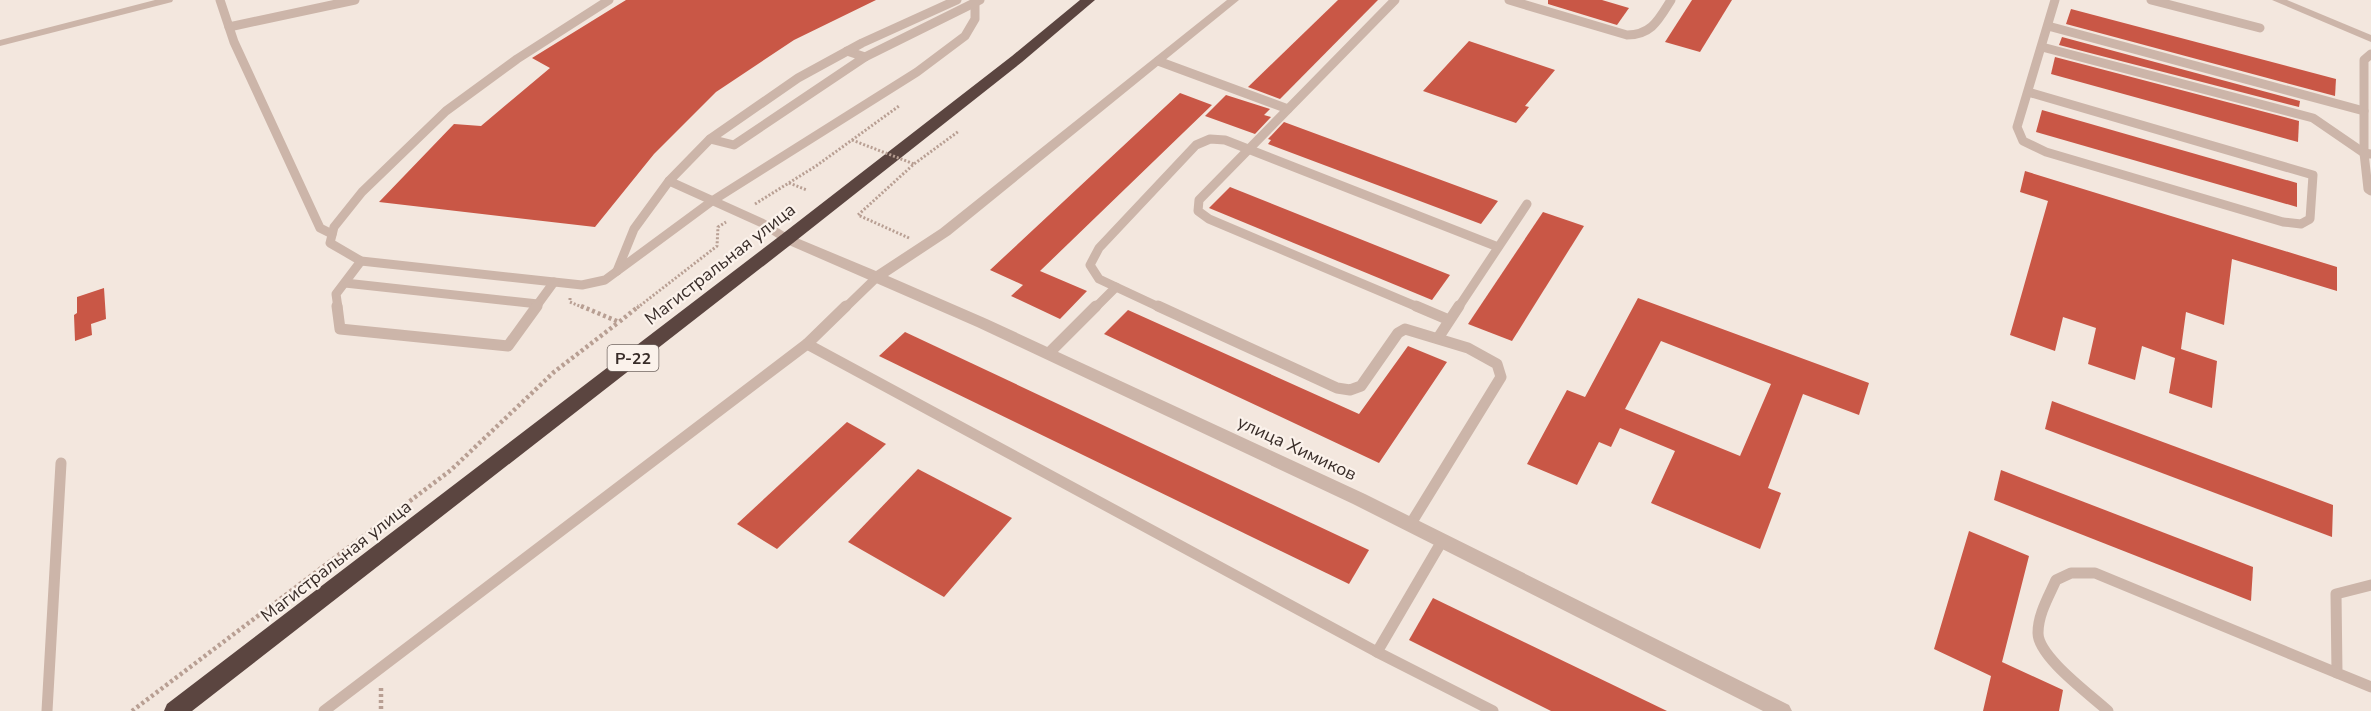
<svg xmlns="http://www.w3.org/2000/svg" width="2371" height="711" viewBox="0 0 2371 711" font-family="'Nunito Sans',sans-serif">
  <rect width="100%" height="100%" fill="#f3e7de"/>
  <g fill="#c95746" fill-rule="evenodd">
    <polygon points="626,0 876,0 794,40 716,92 654,154 595,227 379,202 454,124 481,126 550,68 532,58"/>
    <polygon points="1338,0 1378,0 1280,99 1248,87"/>
    <polygon points="1548,0 1602,0 1629,8 1617,25 1548,4"/>
    <polygon points="1692,0 1732,0 1700,52 1665,42"/>
    <polygon points="2071,9 2336,79 2335,96 2066,24"/>
    <polygon points="2062,37 2300,101 2299,107 2059,45"/>
    <polygon points="1469,41 1555,70 1525,106 1529,107 1516,123 1423,91"/>
    <polygon points="2055,57 2299,121 2298,142 2051,74"/>
    <polygon points="1180,93 1212,105 1040,271 1087,291 1060,319 1011,296 1023,285 990,270"/>
    <polygon points="1226,95 1270,109 1264,115 1271,117 1255,134 1205,116"/>
    <polygon points="2042,110 2297,183 2297,207 2036,132"/>
    <polygon points="1284,122 1498,201 1481,224 1268,144 1271,140 1268,139"/>
    <polygon points="2025,171 2337,267 2337,291 2232,259 2224,325 2186,312 2181,349 2217,361 2212,408 2169,393 2175,358 2142,346 2135,380 2088,364 2096,328 2063,317 2055,351 2010,335 2048,201 2020,192"/>
    <polygon points="1230,187 1450,275 1432,300 1209,208"/>
    <polygon points="1543,212 1584,226 1512,341 1468,324"/>
    <polygon points="104,288 106,319 91,324 92,335 75,341 74,315 77,313 77,297"/>
    <path d="M1638,298L1869,383L1859,415L1803,394L1768,488L1781,493L1760,549L1651,503L1675,451L1620,428L1611,447L1599,442L1577,485L1527,464L1567,390L1585,397ZM1661,341L1771,384L1740,456L1625,409Z"/>
    <polygon points="1128,310 1359,414 1408,346 1447,362 1379,463 1104,334"/>
    <polygon points="905,332 1369,550 1349,584 879,356"/>
    <polygon points="2052,401 2333,505 2332,537 2045,429"/>
    <polygon points="847,422 886,444 777,549 737,524"/>
    <polygon points="918,469 1012,518 944,597 848,542"/>
    <polygon points="2001,470 2253,567 2251,601 1994,500"/>
    <polygon points="1969,531 2029,556 2002,662 2063,690 2059,711 1983,711 1991,676 1934,649"/>
    <polygon points="1433,598 1667,711 1551,711 1409,640"/>
  </g>
  <g fill="none" stroke-linecap="round" stroke-linejoin="round">
    <g stroke="#b89f93" stroke-width="3" stroke-dasharray="2 2" stroke-linecap="butt">
      <polyline points="789,183 807,190"/>
      <polyline points="755,204 816,166 899,106"/>
      <polyline points="909,238 858,215 914,164 959,131"/>
      <polyline points="570,298 570,302 584,308"/>
      <polyline points="637,308 717,246 718,227 726,222"/>
    </g>
    <g stroke="#b89f93" stroke-width="4.5" stroke-dasharray="3 3" stroke-linecap="butt">
      <polyline points="581,306 619,322 639,306"/>
      <polyline points="381,688 381,711"/>
      <polyline points="132,711 451,470 554,372 619,322"/>
    </g>
    <g stroke="#ccb5a9" stroke-width="9">
      <polyline points="220,0 234,42 320,228 332,234"/>
      <polyline points="609,0 517,59 446,111 362,192 334,227 330,243 361,261 582,285 605,280 712,201 917,72 965,36 975,19 975,2"/>
      <polyline points="1395,0 1199,200 1198,211 1209,219 1420,308"/>
      <path d="M1509,0L1627,35C1652,35 1659,19 1671,0"/>
      <polyline points="2151,0 2260,28"/>
      <polyline points="2048,26 2364,111"/>
      <polyline points="229,27 355,0"/>
      <polyline points="2042,47 2313,118 2364,153"/>
      <polyline points="865,57 980,0"/>
      <polyline points="1158,61 1288,109"/>
      <polyline points="2028,92 2313,175 2310,219 2301,224 2283,222 2046,152 2023,141 2017,127 2055,0"/>
      <polyline points="710,139 734,145 865,57 847,51"/>
      <polyline points="2364,153 2364,60 2371,54"/>
      <polyline points="2371,154 2364,153 2368,189 2371,191"/>
      <polyline points="787,239 762,223 669,181 710,139 798,78 862,43 957,0"/>
      <polyline points="617,271 634,229 669,181"/>
      <polyline points="345,283 538,304"/>
      <polyline points="1116,287 1161,308"/>
      <polyline points="338,308 336,294 361,261"/>
      <polyline points="535,308 554,282"/>
      <polyline points="845,308 877,277"/>
      <polyline points="1095,308 1116,287 1099,279 1090,265 1099,248 1196,145 1210,139 1225,140 1498,247"/>
      <polyline points="1458,308 1527,204"/>
    </g>
    <g stroke="#ccb5a9" stroke-width="11">
      <polyline points="337,306 340,329 508,346 537,306"/>
      <polyline points="1158,306 1337,388 1350,390 1361,386 1398,333 1405,329 1468,348 1497,364 1501,377 1410,525"/>
      <polyline points="1416,306 1449,320"/>
      <polyline points="1438,338 1459,306"/>
      <polyline points="807,344 1377,652 1493,711"/>
      <polyline points="1049,353 1096,306"/>
      <polyline points="2371,585 2336,594 2337,673 2371,687"/>
      <polyline points="1377,652 1442,541"/>
      <polyline points="47,711 61,463"/>
      <polyline points="324,711 807,344 846,306"/>
      <path d="M2108,711C2091,695 2038,657 2038,633C2038,614 2049,596 2056,580L2071,573H2095L2337,673"/>
    </g>
    <g fill="#ccb5a9" fill-rule="evenodd">
      <polygon points="155,0 173,0 172,2 0,46 0,40"/>
      <polygon points="1227,0 1239,0 950,235 888,276 987,319 1365,494 1789,705 1792,711 1763,711 1353,504 977,327 782,242 780,239 782,236 792,236 876,271 940,229"/>
      <polygon points="2272,0 2287,0 2371,35 2371,42"/>
    </g>
    <polygon fill="#5b4540" fill-rule="evenodd" points="1080,0 1095,0 1022,62 793,243 192,711 164,711 167,704 781,235 1012,56"/>
    <polyline stroke="#b89f93" stroke-width="3" stroke-dasharray="2 2" stroke-linecap="butt" points="852,140 914,164"/>
  </g>
  <g text-anchor="middle" stroke-width="4.5" stroke-linejoin="round" paint-order="stroke">
    <rect fill="#fbf2eb" stroke="#736863" stroke-width="1.5" x="607.5" y="345" width="51" height="26" rx="4.5"/>
    <g font-size="16" font-weight="bold" fill="#392d29">
      <text x="633" y="364">Р-22</text>
    </g>
    <g font-size="18" fill="#392d29" stroke="#fbf2eb">
      <text transform="translate(720 264) rotate(-38)" y="6">Магистральная улица</text>
      <text transform="translate(1297 448) rotate(25)" y="6">улица Химиков</text>
      <text transform="translate(336 561) rotate(-38)" y="6">Магистральная улица</text>
    </g>
  </g>
</svg>
